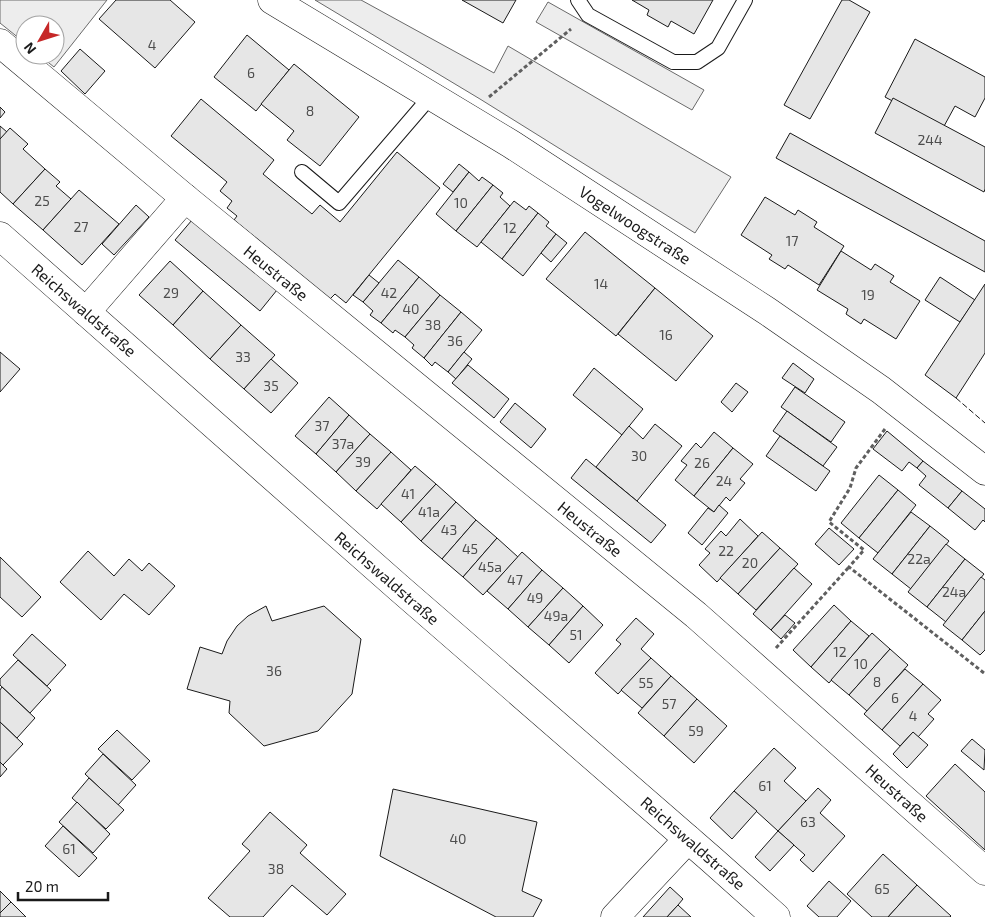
<svg xmlns="http://www.w3.org/2000/svg" width="985" height="917" viewBox="0 0 985 917" font-family="'Exo 2',sans-serif">
  <rect width="100%" height="100%" fill="#fff"/>
  <g fill="#ededed" stroke="#6a6a6a">
    <polygon points="0,0 107,0 54,67 39,55 55,55 55,25 25,25 25,43 0,23"/>
    <polygon points="315,0 361,0 494,73 508,46 731,177 695,233 480,99"/>
    <polygon points="548,2 704,90 692,110 536,22"/>
  </g>
  <g fill="#e6e6e6" stroke="#1a1a1a">
    <polygon points="116,0 170,0 195,22 155,68 99,19"/>
    <polygon points="462,0 516,0 503,23"/>
    <polygon points="632,0 713,0 694,34 671,21 668,27 647,15 649,10"/>
    <polygon points="842,0 849,0 870,12 810,119 784,105"/>
    <polygon points="247,35 289,70 256,111 214,77"/>
    <polygon points="915,39 985,77 985,98 975,117 955,106 943,128 885,97"/>
    <polygon points="80,49 105,71 85,94 61,71"/>
    <polygon points="294,64 359,117 320,166 287,140 294,131 261,104"/>
    <polygon points="893,98 985,147 985,189 984,192 875,133"/>
    <polygon points="201,99 274,160 263,174 312,214 320,205 340,222 397,152 440,188 346,303 335,294 330,299 234,220 237,216 227,208 232,201 220,191 227,182 171,136"/>
    <polygon points="0,107 5,112 0,118"/>
    <polygon points="0,126 7,132 0,139"/>
    <polygon points="10,128 28,144 23,149 45,169 13,204 0,192 0,139"/>
    <polygon points="790,133 985,241 985,272 776,158"/>
    <polygon points="459,164 469,172 453,192 443,184"/>
    <polygon points="45,169 60,182 56,186 71,199 43,230 13,204"/>
    <polygon points="469,172 479,181 482,177 493,185 456,231 436,214"/>
    <polygon points="493,185 503,193 500,197 510,206 477,247 456,231"/>
    <polygon points="79,190 119,224 82,265 43,230"/>
    <polygon points="765,197 795,215 798,210 817,222 814,227 844,246 819,285 788,265 785,269 769,259 772,255 741,235"/>
    <polygon points="514,201 526,210 529,206 538,213 502,259 481,242"/>
    <polygon points="136,205 149,217 114,255 102,244"/>
    <polygon points="538,213 549,222 546,226 556,234 523,276 502,259"/>
    <polygon points="192,220 277,290 260,311 175,240"/>
    <polygon points="585,232 655,288 616,336 546,279"/>
    <polygon points="556,234 567,243 551,262 541,253"/>
    <polygon points="841,251 871,270 875,264 894,276 890,282 920,301 896,339 864,319 861,324 846,314 848,309 817,290"/>
    <polygon points="398,260 419,277 381,323 370,315 373,311 363,302"/>
    <polygon points="170,261 203,291 173,325 139,295"/>
    <polygon points="369,275 379,283 363,302 353,295"/>
    <polygon points="419,277 440,295 405,337 395,330 393,333 381,323"/>
    <polygon points="940,277 975,300 960,322 925,300"/>
    <polygon points="985,284 985,353 956,398 925,375"/>
    <polygon points="655,288 713,336 676,381 618,334"/>
    <polygon points="203,291 241,325 210,359 173,325"/>
    <polygon points="440,295 461,312 424,358 412,348 414,345 405,337"/>
    <polygon points="461,312 482,330 448,372 435,362 432,366 424,358"/>
    <polygon points="241,325 275,355 244,389 210,359"/>
    <polygon points="0,352 20,369 0,392"/>
    <polygon points="464,352 472,359 456,379 448,372"/>
    <polygon points="271,359 298,383 271,413 244,389"/>
    <polygon points="793,363 814,379 805,393 782,378"/>
    <polygon points="468,365 509,399 494,418 452,383"/>
    <polygon points="594,368 643,409 622,435 573,395"/>
    <polygon points="736,383 748,392 732,412 721,402"/>
    <polygon points="795,387 845,422 831,442 781,407"/>
    <polygon points="329,397 349,415 316,454 295,436"/>
    <polygon points="515,403 546,429 531,448 500,422"/>
    <polygon points="787,411 837,447 823,466 773,431"/>
    <polygon points="349,415 370,434 336,472 316,454"/>
    <polygon points="655,424 682,446 637,501 596,467 629,426 643,439"/>
    <polygon points="887,431 923,461 917,468 909,462 902,471 873,449"/>
    <polygon points="714,432 733,448 694,496 675,480 687,465 681,461 696,443 701,448"/>
    <polygon points="370,434 391,452 356,491 336,472"/>
    <polygon points="780,436 830,471 816,491 766,456"/>
    <polygon points="733,448 753,464 740,479 745,483 730,501 726,497 714,512 694,496"/>
    <polygon points="391,452 411,470 377,509 356,491"/>
    <polygon points="586,459 666,525 651,543 571,478"/>
    <polygon points="923,461 962,491 948,508 919,485 926,476 917,468"/>
    <polygon points="415,466 436,484 401,522 381,504"/>
    <polygon points="879,475 898,490 859,538 841,523"/>
    <polygon points="436,484 456,502 421,541 401,522"/>
    <polygon points="898,490 916,505 878,553 859,538"/>
    <polygon points="962,491 985,509 985,522 983,520 975,530 948,508"/>
    <polygon points="456,502 476,520 442,559 421,541"/>
    <polygon points="719,505 728,513 702,545 688,533 708,508 714,512"/>
    <polygon points="911,512 930,526 892,574 873,559"/>
    <polygon points="740,519 758,536 717,582 699,565 710,553 705,549 721,531 726,536"/>
    <polygon points="476,520 497,538 463,577 442,559"/>
    <polygon points="930,526 949,541 911,589 892,574"/>
    <polygon points="829,528 854,549 839,565 815,544"/>
    <polygon points="762,532 780,548 738,594 720,578"/>
    <polygon points="497,538 518,557 483,595 463,577"/>
    <polygon points="946,544 965,559 927,607 908,592"/>
    <polygon points="780,548 798,564 756,610 738,594"/>
    <polygon points="88,551 114,576 129,559 142,571 149,563 175,586 149,615 124,594 101,620 60,582"/>
    <polygon points="522,552 542,570 508,609 487,591"/>
    <polygon points="0,557 41,597 22,617 0,597"/>
    <polygon points="965,559 984,574 946,622 927,607"/>
    <polygon points="794,568 812,584 771,630 753,614"/>
    <polygon points="542,570 563,588 528,627 508,609"/>
    <polygon points="981,577 985,580 985,611 962,640 943,625"/>
    <polygon points="563,588 583,606 549,645 528,627"/>
    <polygon points="834,605 851,621 811,667 793,650"/>
    <polygon points="266,606 272,621 324,606 361,639 352,694 318,731 264,746 229,713 230,701 187,689 200,647 222,654 227,641 237,626 248,616"/>
    <polygon points="583,606 603,625 569,663 549,645"/>
    <polygon points="985,611 985,650 980,655 962,640"/>
    <polygon points="785,615 795,623 781,639 771,630"/>
    <polygon points="636,618 654,634 641,649 651,658 618,694 595,673 621,644 616,640"/>
    <polygon points="851,621 869,636 829,683 811,667"/>
    <polygon points="872,633 890,649 849,695 831,680"/>
    <polygon points="32,634 66,665 47,686 13,655"/>
    <polygon points="890,649 908,665 867,711 849,695"/>
    <polygon points="651,658 671,676 642,708 621,690"/>
    <polygon points="18,660 51,690 30,713 0,685 0,679"/>
    <polygon points="905,669 923,684 882,730 864,714"/>
    <polygon points="671,676 697,699 664,736 638,713"/>
    <polygon points="923,684 941,700 928,714 934,719 918,737 913,732 900,746 882,730"/>
    <polygon points="2,687 35,718 17,738 0,722 0,690"/>
    <polygon points="697,699 727,726 694,763 664,736"/>
    <polygon points="0,722 23,744 3,765 0,762"/>
    <polygon points="117,730 150,761 132,780 98,749"/>
    <polygon points="913,732 928,745 907,768 893,754"/>
    <polygon points="972,739 985,750 984,770 961,751"/>
    <polygon points="774,748 796,768 784,781 806,801 778,831 734,791"/>
    <polygon points="103,754 136,785 118,805 85,774"/>
    <polygon points="0,762 7,769 0,777"/>
    <polygon points="955,764 985,792 985,850 926,796"/>
    <polygon points="89,778 124,810 106,829 72,798"/>
    <polygon points="818,788 831,800 820,813 845,836 813,872 800,860 805,855 778,831"/>
    <polygon points="393,789 537,822 522,891 542,900 533,917 496,917 380,856"/>
    <polygon points="734,791 757,811 732,839 710,818"/>
    <polygon points="77,802 110,834 93,853 59,822"/>
    <polygon points="270,812 307,845 300,853 346,894 327,915 292,885 263,917 230,917 208,898 250,851 242,844"/>
    <polygon points="63,826 97,858 79,877 45,846"/>
    <polygon points="778,831 794,845 770,871 755,857"/>
    <polygon points="883,854 917,885 888,917 872,917 847,894"/>
    <polygon points="829,881 851,901 837,917 819,917 807,906"/>
    <polygon points="917,885 951,916 950,917 888,917"/>
    <polygon points="670,887 683,899 678,905 667,917 643,917"/>
    <polygon points="0,891 11,902 0,913"/>
    <polygon points="11,902 26,917 0,917 0,913"/>
    <polygon points="678,905 691,917 667,917"/>
  </g>
  <g fill="none" stroke-linecap="round" stroke-linejoin="round">
    <defs>
      <g id="lane">
        <polyline points="578,0 588,15 673,62 697,62 718,48 745,0"/>
        <polyline points="302,172 339,203 431,96"/>
      </g>
      <g id="street">
        <polyline points="272,0 511,144 767,311 881,390 985,471"/>
        <polyline points="0,43 185,198 696,615 985,871"/>
        <polyline points="86,312 185,198"/>
        <polyline points="615,917 688,839"/>
      </g>
      <polyline id="secondary" points="0,236 399,588 711,859 776,917"/>
    </defs>
    <use href="#lane" stroke="#1a1a1a" stroke-width="16"/>
    <use href="#street" stroke="#1a1a1a" stroke-width="29"/>
    <use href="#secondary" stroke="#1a1a1a" stroke-width="29"/>
    <g stroke="#5f5f5f" stroke-width="3" stroke-dasharray="4 2.5" stroke-linecap="butt">
      <polyline points="489,97 571,29"/>
      <polyline points="885,429 856,468 850,488 829,522 864,550 849,567 984,673 985,672"/>
      <polyline points="776,648 849,567"/>
    </g>
    <use href="#lane" stroke="#fff" stroke-width="14"/>
    <use href="#street" stroke="#fff" stroke-width="28"/>
    <use href="#secondary" stroke="#fff" stroke-width="28"/>
    <polyline stroke="#1a1a1a" stroke-width="1" stroke-dasharray="6 2.5" stroke-linecap="butt" points="956,398 985,423"/>
  </g>
  <g text-anchor="middle" stroke-width="4" stroke-linejoin="round" paint-order="stroke">
    <g font-size="14" fill="#4d4d4d">
      <text x="152" y="50">4</text>
      <text x="251" y="78">6</text>
      <text x="310" y="116">8</text>
      <text x="930" y="145">244</text>
      <text x="42" y="206">25</text>
      <text x="461" y="208">10</text>
      <text x="81" y="232">27</text>
      <text x="510" y="233">12</text>
      <text x="792" y="246">17</text>
      <text x="601" y="289">14</text>
      <text x="171" y="298">29</text>
      <text x="389" y="298">42</text>
      <text x="868" y="300">19</text>
      <text x="411" y="314">40</text>
      <text x="433" y="330">38</text>
      <text x="666" y="340">16</text>
      <text x="455" y="346">36</text>
      <text x="243" y="362">33</text>
      <text x="271" y="391">35</text>
      <text x="322" y="431">37</text>
      <text x="343" y="449">37a</text>
      <text x="639" y="461">30</text>
      <text x="363" y="467">39</text>
      <text x="702" y="468">26</text>
      <text x="724" y="486">24</text>
      <text x="408" y="499">41</text>
      <text x="429" y="517">41a</text>
      <text x="449" y="535">43</text>
      <text x="470" y="554">45</text>
      <text x="726" y="556">22</text>
      <text x="919" y="564">22a</text>
      <text x="750" y="568">20</text>
      <text x="490" y="572">45a</text>
      <text x="515" y="585">47</text>
      <text x="954" y="597">24a</text>
      <text x="535" y="603">49</text>
      <text x="556" y="621">49a</text>
      <text x="576" y="640">51</text>
      <text x="840" y="657">12</text>
      <text x="861" y="669">10</text>
      <text x="274" y="676">36</text>
      <text x="877" y="687">8</text>
      <text x="646" y="688">55</text>
      <text x="895" y="703">6</text>
      <text x="669" y="709">57</text>
      <text x="913" y="721">4</text>
      <text x="696" y="736">59</text>
      <text x="765" y="791">61</text>
      <text x="808" y="827">63</text>
      <text x="458" y="844">40</text>
      <text x="69" y="854">61</text>
      <text x="276" y="874">38</text>
      <text x="882" y="894">65</text>
    </g>
    <g font-size="16" fill="#1a1a1a" stroke="#fff">
      <text transform="translate(635 225) rotate(33)" y="6">Vogelwoogstraße</text>
      <text transform="translate(276 273) rotate(39)" y="6">Heustraße</text>
      <text transform="translate(84 310) rotate(41)" y="6">Reichswaldstraße</text>
      <text transform="translate(590 529) rotate(39)" y="6">Heustraße</text>
      <text transform="translate(387 578) rotate(41)" y="6">Reichswaldstraße</text>
      <text transform="translate(897 793) rotate(42)" y="6">Heustraße</text>
      <text transform="translate(693 843) rotate(41)" y="6">Reichswaldstraße</text>
    </g>
  </g>
  <g transform="translate(40 40) rotate(231)"><circle r="24" fill="#ffffff" stroke="#a3a3a3"/>
  <path d="M0-4L9 19L0 12L-9 19Z" fill="#c62828"/>
  <text y="-8" font-size="14" font-weight="bold" text-anchor="middle" fill="#1a1a1a">N</text>
  </g>
  <path d="M18 892v8h90v-8" fill="none" stroke="#1a1a1a" stroke-width="2.5"/>
  <text x="25" y="892" font-size="15" fill="#1a1a1a" stroke="#ffffff" stroke-width="4" paint-order="stroke">20 m</text>
</svg>
